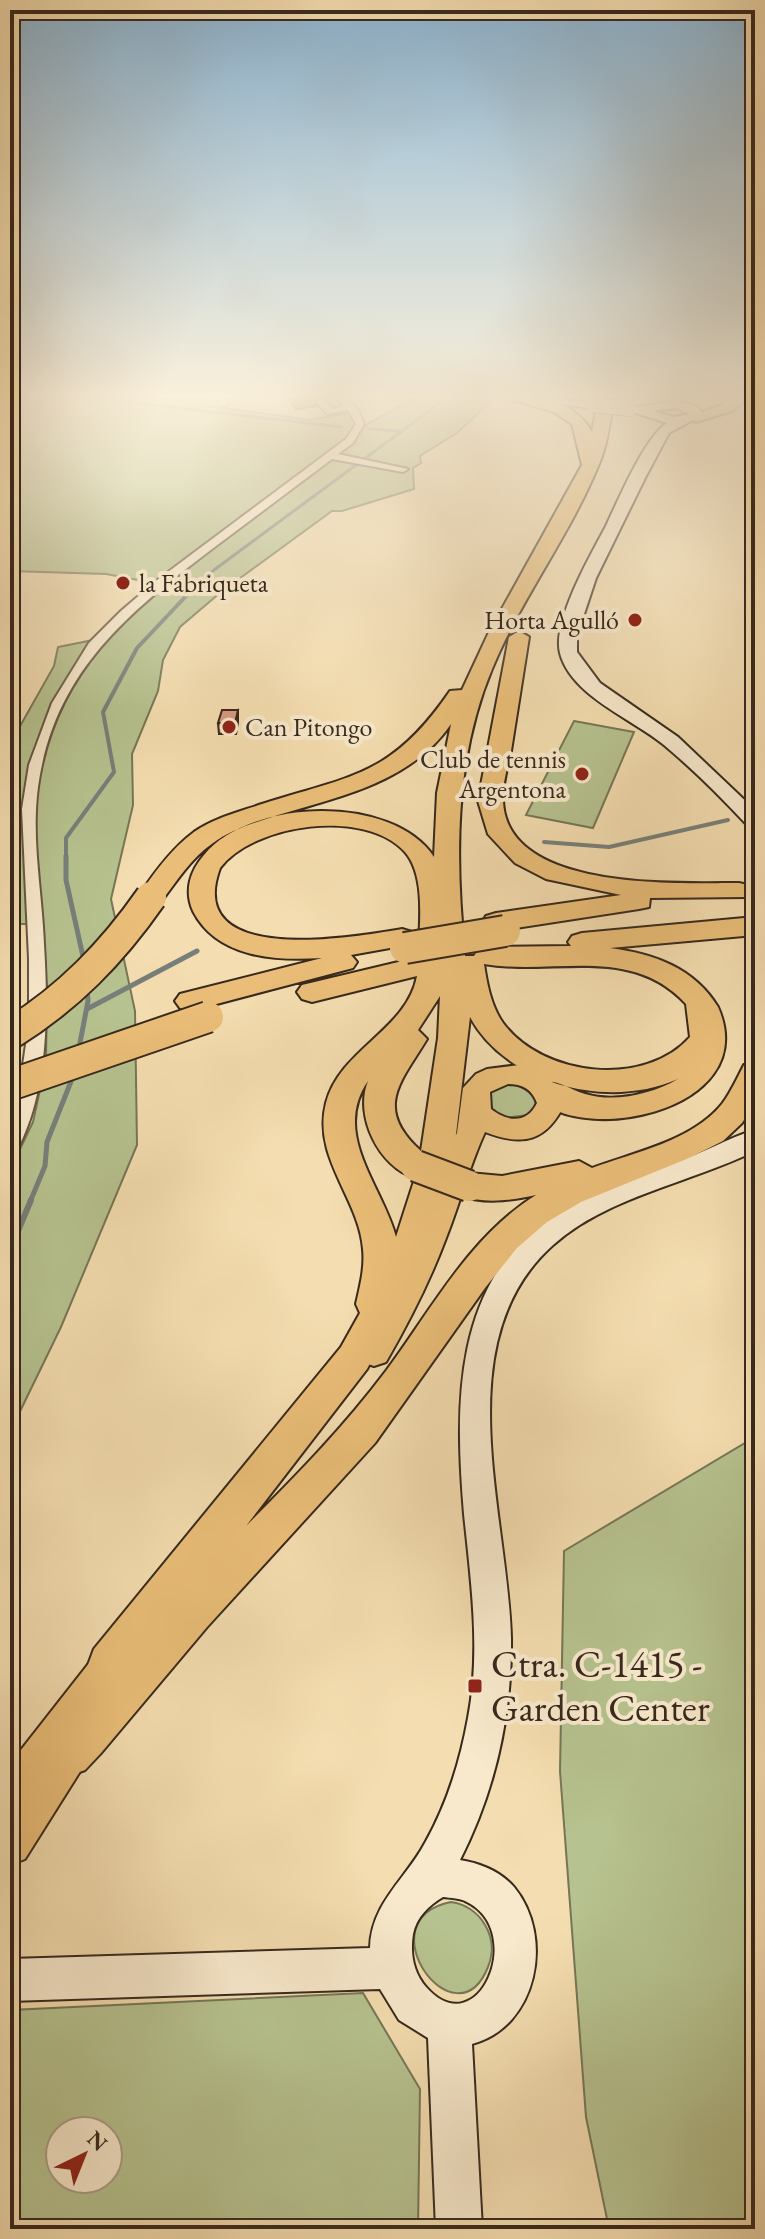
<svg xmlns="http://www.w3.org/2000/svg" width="765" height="2239" viewBox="0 0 765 2239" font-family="'EB Garamond',serif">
  <rect width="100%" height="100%" fill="#f4ddb0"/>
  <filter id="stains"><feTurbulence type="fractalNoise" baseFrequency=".0025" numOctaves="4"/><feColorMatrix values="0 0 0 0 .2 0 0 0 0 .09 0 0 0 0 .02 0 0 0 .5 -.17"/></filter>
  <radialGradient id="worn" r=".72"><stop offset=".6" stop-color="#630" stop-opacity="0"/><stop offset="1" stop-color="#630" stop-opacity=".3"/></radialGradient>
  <g fill="#b6c28f" stroke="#767656" stroke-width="2" fill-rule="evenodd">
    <polygon points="10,394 47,394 168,407 83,394 201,394 203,405 310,420 354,412 358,429 423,394 499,394 457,433 420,456 421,463 413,468 414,489 342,511 332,511 221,592 180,627 163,660 158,691 132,754 133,805 111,899 135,1011 137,1145 61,1327 10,1432 10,1170 33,1122 46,1063 47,986 40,924 10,924 10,744 54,666 58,647 93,640 154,583 106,574 10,571"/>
    <polygon points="574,721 634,732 593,828 526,815"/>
    <polygon points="505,1083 522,1085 533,1094 536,1105 528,1115 505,1118 491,1111 488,1094"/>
    <polygon points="755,1437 755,2229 616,2229 607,2219 586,2117 560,1771 564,1551"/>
    <path d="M451,1902C481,1906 500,1938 488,1967C456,2047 363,1920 451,1902Z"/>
    <path d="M363,1993L420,2089L418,2229H10L11,2010ZM60,2131H108V2179H60Z"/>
  </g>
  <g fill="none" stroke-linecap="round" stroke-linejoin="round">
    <g stroke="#777f7a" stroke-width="3">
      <polyline points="62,394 341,427"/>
      <polyline points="370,429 401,431"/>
      <polyline points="186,596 214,570 452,394"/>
    </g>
    <g stroke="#777f7a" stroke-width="4">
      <polyline points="544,842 609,847 728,820"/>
      <polyline points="66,858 66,838 114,772 103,712 137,648 188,594"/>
    </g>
    <g stroke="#777f7a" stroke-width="5">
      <polyline points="66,856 66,880 84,961"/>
      <polyline points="87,1009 197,951"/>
      <polyline points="79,1048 88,1001 87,987"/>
      <polyline points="30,1202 45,1166 47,1142 74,1074"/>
    </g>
    <polyline stroke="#777f7a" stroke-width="6" points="10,1250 31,1200"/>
    <defs>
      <g id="street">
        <polygon points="211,394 220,394 229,404 222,406"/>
        <path d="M310,394H319L332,409L344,406L334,394H343L358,410L364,424L353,443L338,454L408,469L403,472L332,459C293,488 255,517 216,546C129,612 54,671 38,787C31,839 42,892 44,944C48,1011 49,1091 16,1152L10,1154V1123L20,1086L29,1023V959L22,809L29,765L52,703L89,643L121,611L156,581L346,439L356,424L348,410L327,414Z"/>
      </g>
      <g id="secondary">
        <polygon points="504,394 538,394 599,405 593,409"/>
        <path d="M676,401L696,406L704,414L669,433L646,476L596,578L577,635V652L600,683L678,737L755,810V828L748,826C722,798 694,770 664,745C633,719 571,696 560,653C552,622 590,556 605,528C618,501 644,438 667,423L624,409ZM676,408L690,414L674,417L652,411Z"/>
        <path d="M755,1130V1151C690,1183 608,1196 553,1245C445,1341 508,1515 511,1638C512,1715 495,1791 460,1860C479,1863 500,1871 514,1887C555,1937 537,2027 472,2044L482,2229H436L428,2038L399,2020L380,1989L10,2001V1959L370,1948C371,1903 406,1879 425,1843C447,1804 460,1762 468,1718C481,1651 471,1582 464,1514C455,1406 452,1280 555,1214C592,1190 636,1177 677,1162C703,1153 728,1138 755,1130ZM443,1897C450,1898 461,1898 467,1902C527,1932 478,2046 426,1987C413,1972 410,1953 413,1934C416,1918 429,1905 443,1897Z"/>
      </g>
      <g id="primary">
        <path d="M519,1065C543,1072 555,1079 565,1103C547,1141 524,1147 485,1132C469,1167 460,1203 446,1238C430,1281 409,1322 386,1362L374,1366L362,1362L358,1352L385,1305L416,1239L445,1156L457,1133L463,1088L476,1074L487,1069ZM508,1084C522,1084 532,1089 537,1103C527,1124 507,1122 491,1109L490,1092Z"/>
        <polygon points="122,1634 136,1639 141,1653 136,1667 91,1726 97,1740 91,1754 25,1859 10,1865 10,1764 108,1639"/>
      </g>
      <g id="highway">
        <path d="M513,394C543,394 577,405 592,432L599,394H615C610,416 609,439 601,459C572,533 522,596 492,669C454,760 455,860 465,956H474L478,950L488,947L571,946L568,942L572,936L582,933L755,917V935L610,948C655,954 694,968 718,1007C765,1115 566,1149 532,1091L537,1083C556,1077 567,1089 585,1094C615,1103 652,1094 678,1079C609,1110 507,1085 470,1017L454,1151L436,1222L409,1290L367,1369L246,1526C295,1477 344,1427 386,1371C432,1309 469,1237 536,1195C509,1201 484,1204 457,1195L452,1186L457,1177L469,1173L502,1176L579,1161L592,1168C635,1152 692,1141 722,1104C731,1092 737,1078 744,1065L755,1062V1103L742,1123L723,1141L689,1158L581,1202L547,1222L517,1248L485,1288L375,1443L207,1627L101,1753L85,1770L68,1776L51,1770L45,1753L51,1736L102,1684L94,1681L88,1665L94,1649L341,1347L360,1313L356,1304C360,1286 365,1268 363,1249C359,1198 312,1158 326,1103C340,1049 407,1030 417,976L312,1002L302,999L297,992L302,985L411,959L418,961C419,930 427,877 405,852C366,808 254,823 220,868C183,968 355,937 402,929L412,932L416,938L412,944L351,955L357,962L353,968L190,1011L180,1008L175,1001L180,994L322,958C276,961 217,958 193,911C184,891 190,871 204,855C250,798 393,794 434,857L437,793L451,724C409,785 335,797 269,818C250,824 229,831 213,843C191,858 176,882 160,903H142L138,897C153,874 171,849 194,832C214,818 239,812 262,804C353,775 392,776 450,691L462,690L489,632L582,465L572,424L554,412L514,400ZM484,964C554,976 631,944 686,1004L690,1037C645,1088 543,1077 503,1023C491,1006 487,984 484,964ZM440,996L438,1038L421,1151C373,1108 401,1082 427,1039L418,1030ZM368,1081C354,1116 379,1167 415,1178L396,1237C383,1187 331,1134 368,1081Z"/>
        <polygon points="729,394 745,394 746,399 732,411 696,422 688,417 722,405"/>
        <path d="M519,631L529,637C523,675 517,713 511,751C508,766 502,784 503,799C504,892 678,883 739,883L748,885L752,891L748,897L650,898L649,907L639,909L496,931L486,928L482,922L486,916L496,913L621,895L546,879L515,863L488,834L478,801L509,637Z"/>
      </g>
    </defs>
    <use href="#street" stroke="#665642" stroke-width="4"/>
    <use href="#secondary" stroke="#37291d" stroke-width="4"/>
    <use href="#primary" stroke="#37291d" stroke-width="4"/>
    <use href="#highway" stroke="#37291d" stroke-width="4"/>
    <use href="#street" fill="#f8e9cc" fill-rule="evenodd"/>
    <use href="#secondary" fill="#f8e9cc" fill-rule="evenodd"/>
    <use href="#primary" fill="#eabe78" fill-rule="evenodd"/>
    <use href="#highway" fill="#eabe78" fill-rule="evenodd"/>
    <defs>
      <polyline id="secondary-bridge" points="593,405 630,409"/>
      <g id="highway-bridge">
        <polyline points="405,948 505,931"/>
        <path d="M10,1034C68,998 112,953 151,897"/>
        <polyline points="10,1085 208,1017"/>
        <polyline points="416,1166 469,1186"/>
      </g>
    </defs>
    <use href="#secondary-bridge" stroke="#37291d" stroke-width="16" stroke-linecap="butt"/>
    <use href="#highway-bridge" stroke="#37291d" stroke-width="34" stroke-linecap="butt"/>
    <use href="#secondary-bridge" stroke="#f8e9cc" stroke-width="14"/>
    <use href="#highway-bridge" stroke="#eabe78" stroke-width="30"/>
  </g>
  <g fill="#b9846e" stroke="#37291d" stroke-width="2">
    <polygon points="283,394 316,394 316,406 296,409"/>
    <polygon points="238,710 238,721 236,734 219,734 218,723"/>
  </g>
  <g fill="#966b5a" stroke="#37291d" stroke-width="2">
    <polygon points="295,394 316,394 316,406 296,409"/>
    <polygon points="238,710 238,721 236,734 235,723"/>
  </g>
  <polygon fill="#d79980" stroke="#37291d" stroke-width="2" points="222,710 238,710 235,723 218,723"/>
  <linearGradient id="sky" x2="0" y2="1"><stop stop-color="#8cb6d5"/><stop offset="0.56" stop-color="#faf0db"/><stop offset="1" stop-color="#faf0db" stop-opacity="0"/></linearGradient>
  <rect width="765" height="708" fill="url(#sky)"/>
  <g fill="#8f2418" stroke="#f8e9cc" stroke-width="3">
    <circle cx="123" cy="583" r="8"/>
    <circle cx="635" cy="620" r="8"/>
    <circle cx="229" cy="727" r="8"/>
    <circle cx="582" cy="774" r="8"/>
    <rect x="467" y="1678" width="16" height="16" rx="4"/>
  </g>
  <g text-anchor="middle" stroke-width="8" stroke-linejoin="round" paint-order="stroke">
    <g font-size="26" fill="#37291d" stroke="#f8e9cc" text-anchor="start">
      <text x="139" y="592">la Fabriqueta</text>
      <text x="619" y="629" text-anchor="end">Horta Agulló</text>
      <text x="245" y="736">Can Pitongo</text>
      <text x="566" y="768" text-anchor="end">Club de tennis<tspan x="566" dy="30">Argentona</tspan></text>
    </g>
    <g font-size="38" fill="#37291d" stroke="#f8e9cc" text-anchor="start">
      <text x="491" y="1677">Ctra. C-1415 -<tspan x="491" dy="44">Garden Center</tspan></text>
    </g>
  </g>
  <rect width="765" height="2239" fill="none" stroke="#f4ddb0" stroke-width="40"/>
  <rect x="12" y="12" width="741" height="2215" fill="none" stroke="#37291d" stroke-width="4"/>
  <rect x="20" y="20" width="725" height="2199" fill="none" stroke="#37291d" stroke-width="2"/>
  <g transform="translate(84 2155) rotate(43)"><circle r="38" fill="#f8e9cc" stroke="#ab9c86" stroke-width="2"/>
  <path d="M0-6L14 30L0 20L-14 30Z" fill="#8f2418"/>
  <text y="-12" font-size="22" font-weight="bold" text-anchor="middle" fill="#37291d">N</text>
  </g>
  <rect width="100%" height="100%" filter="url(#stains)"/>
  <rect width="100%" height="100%" fill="url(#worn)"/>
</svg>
